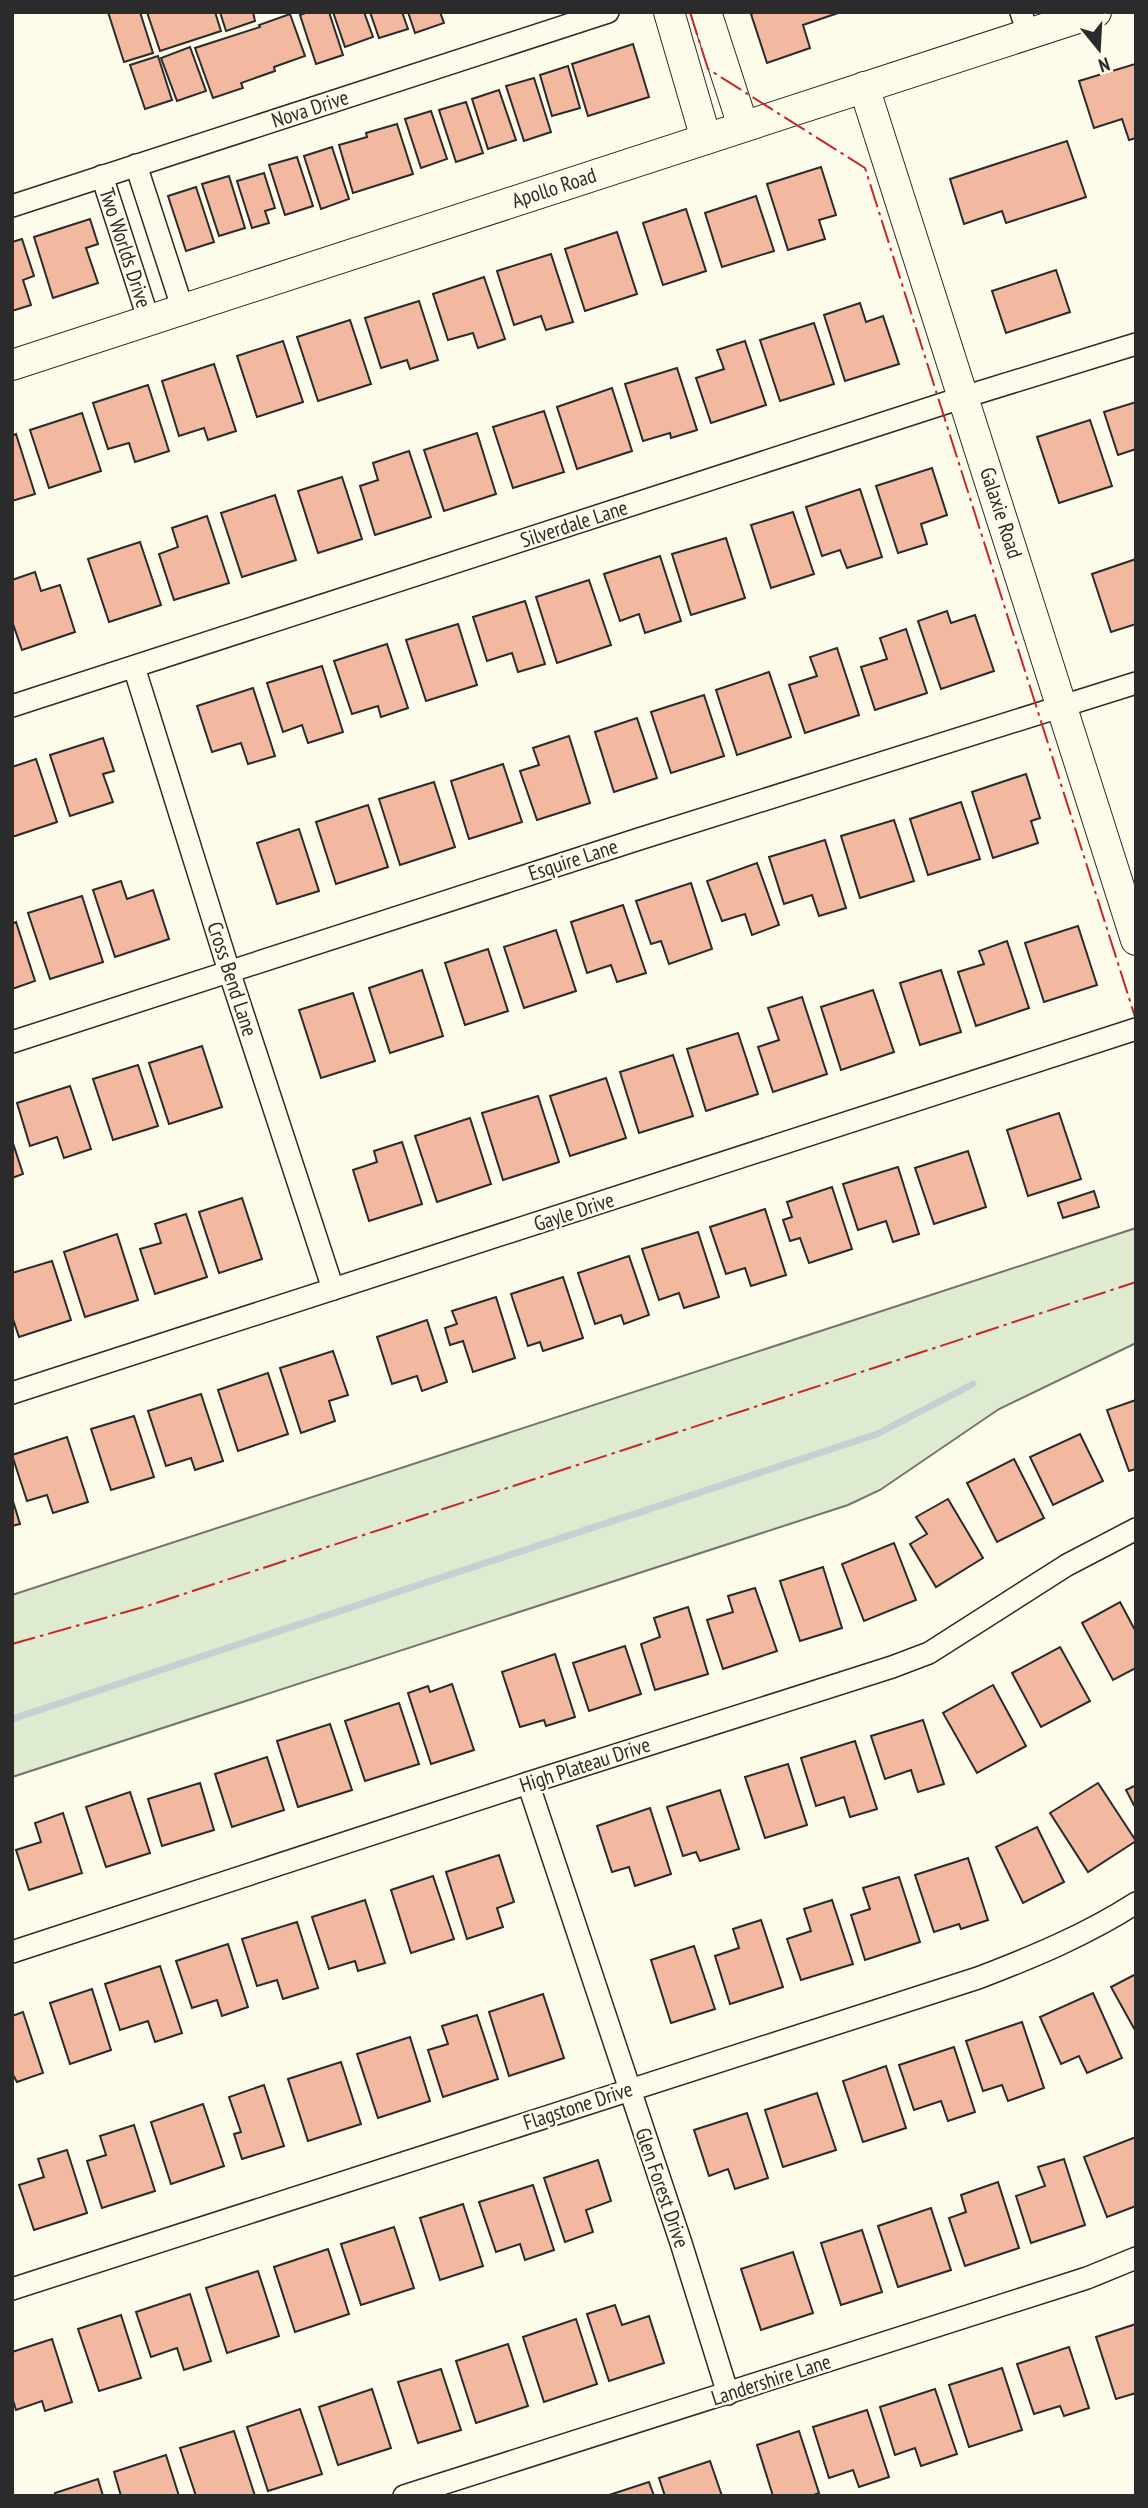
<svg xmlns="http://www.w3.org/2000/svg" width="1148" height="2508" viewBox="0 0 1148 2508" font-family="'PT Sans Narrow',sans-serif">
  <rect width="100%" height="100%" fill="#fdfbea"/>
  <polygon fill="#deebd1" stroke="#74746e" stroke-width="2" points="1136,1228 1136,1343 999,1409 880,1490 848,1505 12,1777 12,1595"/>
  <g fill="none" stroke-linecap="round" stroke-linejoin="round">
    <polyline stroke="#c7d0d0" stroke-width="7" points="12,1719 877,1434 973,1384"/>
  </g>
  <g fill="#f2b8a0" stroke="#2b2b2b" stroke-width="2">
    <polygon points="108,12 140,12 153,53 124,62"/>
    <polygon points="147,12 215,12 221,31 160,51"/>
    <polygon points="220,12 253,12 255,21 226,31"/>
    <polygon points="308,12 329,12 343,55 316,64 300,15"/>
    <polygon points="333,12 364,12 373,37 345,47"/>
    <polygon points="370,12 402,12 408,29 379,38"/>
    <polygon points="408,12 440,12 444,23 415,33"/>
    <polygon points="756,12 841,12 803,25 810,48 767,63 751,14"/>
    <polygon points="290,14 305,56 274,67 275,71 241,83 243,88 213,98 195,48 260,27 259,25"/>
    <polygon points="633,44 649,97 588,116 572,64"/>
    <polygon points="190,47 206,91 177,101 161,58"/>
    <polygon points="158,56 172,100 145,109 130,65"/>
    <polygon points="1135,64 1136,138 1129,140 1122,119 1094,128 1079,81"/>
    <polygon points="568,66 580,108 552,116 540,75"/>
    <polygon points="534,78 551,132 524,141 506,86"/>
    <polygon points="499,90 516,140 488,149 472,99"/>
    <polygon points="466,102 483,153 456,162 439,110"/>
    <polygon points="431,111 447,159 421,168 405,119"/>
    <polygon points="397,124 413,174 353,193 339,145 367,137 366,133"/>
    <polygon points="1067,141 1086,197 1006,223 1002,211 964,224 950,179"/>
    <polygon points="332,147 349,199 321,209 304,156"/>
    <polygon points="297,157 313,206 285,215 269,165"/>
    <polygon points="821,167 836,215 819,220 825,239 788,250 767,184"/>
    <polygon points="264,173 275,208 265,211 269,223 252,228 237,181"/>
    <polygon points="229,176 245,228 219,236 202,184"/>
    <polygon points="196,187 214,242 186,251 168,196"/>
    <polygon points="756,196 774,251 722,267 705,213"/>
    <polygon points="686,209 706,271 663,285 643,223"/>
    <polygon points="90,219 98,244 86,248 98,283 53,298 34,237"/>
    <polygon points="617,232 637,294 585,311 565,249"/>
    <polygon points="22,239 34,276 23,280 31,305 12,311 12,242"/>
    <polygon points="551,254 573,322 546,330 541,316 514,325 497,271"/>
    <polygon points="1056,270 1070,312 1006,333 992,291"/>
    <polygon points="484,277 505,339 478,348 473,333 448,340 433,294"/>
    <polygon points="419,301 438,360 410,369 407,360 381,368 365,318"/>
    <polygon points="860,303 866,322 883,316 899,364 845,381 824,315"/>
    <polygon points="350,320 371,384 318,401 297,337"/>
    <polygon points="814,323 834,384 780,401 760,340"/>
    <polygon points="283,341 303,402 257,417 237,356"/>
    <polygon points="745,341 766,405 711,423 696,378 724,369 717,350"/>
    <polygon points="214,364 236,431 208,440 204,428 179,436 162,381"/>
    <polygon points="677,368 697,430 671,438 670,433 643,441 625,384"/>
    <polygon points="148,385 169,451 135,462 129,443 108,449 93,403"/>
    <polygon points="612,388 632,451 577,469 557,407"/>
    <polygon points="1136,402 1136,449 1118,455 1104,412"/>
    <polygon points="544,411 564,472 513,488 493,427"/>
    <polygon points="82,413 101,471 49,488 30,430"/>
    <polygon points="1090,420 1112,486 1059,503 1037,437"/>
    <polygon points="477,433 496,494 444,511 424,450"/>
    <polygon points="16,434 35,494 12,501 12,436"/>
    <polygon points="409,451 431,517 375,535 360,486 378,480 373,463"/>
    <polygon points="932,468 947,515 921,524 927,544 898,553 876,486"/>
    <polygon points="342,477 362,539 318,553 298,491"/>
    <polygon points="860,489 882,557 847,568 840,550 822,556 806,507"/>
    <polygon points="275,495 296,560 242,577 221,513"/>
    <polygon points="793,512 814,574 771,588 751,525"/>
    <polygon points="207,516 229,583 174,600 159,554 178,547 172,528"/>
    <polygon points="726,538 745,598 691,615 672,554"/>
    <polygon points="140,542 161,605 109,622 88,559"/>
    <polygon points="660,556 681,621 645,633 639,614 620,621 604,574"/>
    <polygon points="1136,559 1136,624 1111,632 1092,574"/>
    <polygon points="35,572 41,591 60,585 75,632 22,650 12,621 12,580"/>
    <polygon points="589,580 611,645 557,663 536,597"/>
    <polygon points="525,601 545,664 518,672 512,653 487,661 473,617"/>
    <polygon points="947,611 951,623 975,615 994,671 941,689 918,621"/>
    <polygon points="458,624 477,685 426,701 406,640"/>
    <polygon points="906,629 927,693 875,710 861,667 887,659 880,638"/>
    <polygon points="387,644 408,708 381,717 378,706 352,714 334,661"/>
    <polygon points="837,648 859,715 805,733 789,685 817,676 810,657"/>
    <polygon points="322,666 343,732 308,743 302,725 283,732 267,683"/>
    <polygon points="769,672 791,737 737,755 716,690"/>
    <polygon points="253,688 275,756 248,764 241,743 212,752 197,706"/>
    <polygon points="704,695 724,756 671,773 651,712"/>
    <polygon points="637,718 657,778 614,792 595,732"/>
    <polygon points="569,736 590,803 537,820 520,771 539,765 533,748"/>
    <polygon points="103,738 114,771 103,774 113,802 70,816 50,755"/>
    <polygon points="36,759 57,822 12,837 12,767"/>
    <polygon points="503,764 522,822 469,839 451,781"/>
    <polygon points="1026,774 1040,818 1031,821 1038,843 993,858 972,792"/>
    <polygon points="434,782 455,847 400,865 379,799"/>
    <polygon points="961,802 980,859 928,875 910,819"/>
    <polygon points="368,805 388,867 336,884 316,822"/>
    <polygon points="894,820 914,881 860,898 841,836"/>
    <polygon points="299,829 319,891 277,904 257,843"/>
    <polygon points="825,840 846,908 819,916 812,895 784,904 769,857"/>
    <polygon points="757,863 779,925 752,935 745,914 722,921 707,881"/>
    <polygon points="121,881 127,899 153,890 169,939 115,957 93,890"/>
    <polygon points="691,883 712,949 669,964 661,941 651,944 636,901"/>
    <polygon points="82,896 103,962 50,979 28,913"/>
    <polygon points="623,905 646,973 617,982 611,965 587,973 571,922"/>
    <polygon points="16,922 35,981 12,989 12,924"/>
    <polygon points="1078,926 1097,985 1044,1002 1025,943"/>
    <polygon points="556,930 576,991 524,1008 504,947"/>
    <polygon points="1007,941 1029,1008 976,1026 958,972 984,964 979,951"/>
    <polygon points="488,949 508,1011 465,1025 445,963"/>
    <polygon points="422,970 443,1036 390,1053 369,988"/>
    <polygon points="941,970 961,1032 920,1045 900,983"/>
    <polygon points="873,990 894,1052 841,1070 821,1007"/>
    <polygon points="353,993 375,1061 321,1078 299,1010"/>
    <polygon points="802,997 827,1074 773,1092 758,1047 779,1040 768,1008"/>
    <polygon points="738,1033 758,1094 706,1111 687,1049"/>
    <polygon points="202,1046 222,1107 169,1124 149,1063"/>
    <polygon points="673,1055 693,1116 639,1133 620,1072"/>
    <polygon points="138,1065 158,1126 113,1140 93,1079"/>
    <polygon points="606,1078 626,1138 570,1156 550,1096"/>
    <polygon points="70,1086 91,1149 64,1158 57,1137 30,1146 17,1103"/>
    <polygon points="538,1096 559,1162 503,1180 482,1113"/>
    <polygon points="1059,1113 1081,1179 1028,1196 1007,1130"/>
    <polygon points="470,1118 491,1184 437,1202 415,1136"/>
    <polygon points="12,1140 23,1174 12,1178"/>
    <polygon points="402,1142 422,1204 369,1221 353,1170 377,1162 374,1151"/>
    <polygon points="968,1151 986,1207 934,1224 915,1168"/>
    <polygon points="898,1167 919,1234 893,1242 886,1221 858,1230 843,1184"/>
    <polygon points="832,1187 852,1249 809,1263 800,1238 790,1241 783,1220 792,1217 787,1202"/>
    <polygon points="1094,1191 1099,1207 1063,1218 1058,1203"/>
    <polygon points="242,1198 262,1259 219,1273 199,1212"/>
    <polygon points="765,1209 786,1275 751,1286 745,1268 726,1274 710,1227"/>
    <polygon points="186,1214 207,1277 155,1294 140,1249 161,1243 155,1224"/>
    <polygon points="698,1232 719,1297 684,1308 679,1293 659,1300 642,1249"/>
    <polygon points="117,1234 138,1300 85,1317 64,1252"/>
    <polygon points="629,1256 649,1315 624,1324 621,1315 595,1324 578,1273"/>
    <polygon points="52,1261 71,1320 19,1337 12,1316 12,1273"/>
    <polygon points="563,1277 583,1338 543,1351 540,1342 528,1346 511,1294"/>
    <polygon points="496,1297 515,1358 473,1372 463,1341 450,1345 445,1328 457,1324 452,1311"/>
    <polygon points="427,1320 447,1382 422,1391 417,1376 392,1384 377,1337"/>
    <polygon points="333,1351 348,1395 329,1401 335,1421 301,1433 280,1368"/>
    <polygon points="268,1373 288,1434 238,1451 218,1390"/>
    <polygon points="201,1394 223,1461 195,1470 191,1458 166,1466 148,1411"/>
    <polygon points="1136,1400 1136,1469 1129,1471 1107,1410"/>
    <polygon points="134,1416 154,1477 111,1490 91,1429"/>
    <polygon points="1080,1434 1103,1481 1053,1505 1030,1457"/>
    <polygon points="67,1437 88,1502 53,1513 47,1495 27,1501 12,1455"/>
    <polygon points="1014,1459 1044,1518 997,1542 967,1483"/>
    <polygon points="12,1498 20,1524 12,1526"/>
    <polygon points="948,1499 983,1558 936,1587 910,1544 927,1534 916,1517"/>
    <polygon points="894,1543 916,1600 864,1621 842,1564"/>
    <polygon points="823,1567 842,1628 800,1641 780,1581"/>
    <polygon points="755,1588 777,1651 723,1669 707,1620 733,1612 728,1596"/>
    <polygon points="1120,1602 1136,1632 1136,1668 1113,1680 1082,1623"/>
    <polygon points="688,1607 708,1674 655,1690 641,1644 660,1637 654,1618"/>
    <polygon points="625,1646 641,1694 589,1711 573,1663"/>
    <polygon points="1060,1647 1090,1701 1041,1727 1012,1673"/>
    <polygon points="555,1654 575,1717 546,1726 544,1720 520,1727 502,1672"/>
    <polygon points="452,1684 474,1750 431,1764 408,1693 428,1686 430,1692"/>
    <polygon points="993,1685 1026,1746 977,1773 943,1713"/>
    <polygon points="399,1703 419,1764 365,1781 345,1721"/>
    <polygon points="923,1720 944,1784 918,1792 911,1770 885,1779 871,1736"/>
    <polygon points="330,1724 352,1790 298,1807 277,1741"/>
    <polygon points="855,1741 877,1809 850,1817 844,1797 816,1806 801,1758"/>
    <polygon points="267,1757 284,1810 232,1827 215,1774"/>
    <polygon points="788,1764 807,1825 765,1838 745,1777"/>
    <polygon points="200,1783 214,1830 162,1846 148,1799"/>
    <polygon points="1098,1783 1136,1841 1088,1872 1050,1813"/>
    <polygon points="1136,1785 1136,1809 1126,1790"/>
    <polygon points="720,1790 739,1849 700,1861 696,1852 683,1856 667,1807"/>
    <polygon points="130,1792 150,1853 106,1867 86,1807"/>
    <polygon points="650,1808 671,1874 635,1886 629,1867 612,1872 597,1826"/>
    <polygon points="63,1813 82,1873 29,1890 16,1850 41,1842 35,1823"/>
    <polygon points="1037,1827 1064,1882 1023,1903 996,1847"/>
    <polygon points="499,1855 514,1902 497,1908 503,1927 467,1939 446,1872"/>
    <polygon points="968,1858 988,1920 961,1929 959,1924 934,1932 915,1875"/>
    <polygon points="433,1876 454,1939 411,1953 391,1890"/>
    <polygon points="899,1877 920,1942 865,1960 851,1915 870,1909 863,1888"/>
    <polygon points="365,1900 385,1963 358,1971 355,1961 329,1969 312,1917"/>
    <polygon points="832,1900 853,1964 801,1980 787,1939 811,1931 804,1909"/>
    <polygon points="761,1920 783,1987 730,2004 715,1956 739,1948 733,1929"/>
    <polygon points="297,1922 318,1988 283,1999 277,1980 257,1986 242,1939"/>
    <polygon points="228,1944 248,2007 222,2016 217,2000 192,2008 176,1961"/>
    <polygon points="694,1946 715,2009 671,2023 651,1960"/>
    <polygon points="160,1966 182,2033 155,2042 148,2021 120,2030 105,1984"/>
    <polygon points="1136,1974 1136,2032 1111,1987"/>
    <polygon points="92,1989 111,2050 70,2064 50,2003"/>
    <polygon points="1093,1993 1122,2058 1087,2073 1079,2056 1061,2064 1040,2017"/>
    <polygon points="543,1994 564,2058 509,2076 489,2012"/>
    <polygon points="23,2012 43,2073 17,2082 12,2073 12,2016"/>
    <polygon points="477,2015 498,2079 443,2097 428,2050 448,2044 442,2026"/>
    <polygon points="1022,2022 1044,2088 1008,2101 1002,2085 983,2091 966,2041"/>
    <polygon points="410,2037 430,2101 378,2118 357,2054"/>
    <polygon points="954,2047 975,2112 948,2121 941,2101 914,2110 899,2065"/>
    <polygon points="341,2062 361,2124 308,2141 288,2079"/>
    <polygon points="886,2066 906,2128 863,2142 843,2081"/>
    <polygon points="264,2085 284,2146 242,2159 234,2134 241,2132 229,2097"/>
    <polygon points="817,2093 836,2150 783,2167 765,2110"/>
    <polygon points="203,2104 224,2166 171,2184 151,2122"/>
    <polygon points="747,2113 768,2178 735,2189 728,2169 709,2176 694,2130"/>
    <polygon points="134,2125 155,2191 102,2208 87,2161 106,2155 100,2136"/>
    <polygon points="1136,2137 1136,2206 1107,2217 1084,2157"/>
    <polygon points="67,2150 87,2213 34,2230 19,2185 44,2177 38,2159"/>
    <polygon points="1064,2159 1085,2225 1031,2243 1016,2196 1045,2186 1038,2167"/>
    <polygon points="598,2160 611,2201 586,2210 593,2232 565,2242 544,2178"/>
    <polygon points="998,2182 1019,2248 965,2266 949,2218 966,2212 961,2195"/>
    <polygon points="533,2185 554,2250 525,2260 520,2244 496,2252 479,2202"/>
    <polygon points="463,2204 483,2266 440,2280 420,2218"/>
    <polygon points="931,2208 951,2270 898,2287 878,2226"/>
    <polygon points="394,2227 414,2288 361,2305 341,2244"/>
    <polygon points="862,2230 882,2292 841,2305 821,2243"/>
    <polygon points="328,2249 349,2314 295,2332 274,2267"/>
    <polygon points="793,2252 813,2313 761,2330 741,2269"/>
    <polygon points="258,2271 279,2336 227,2353 206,2288"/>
    <polygon points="190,2294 211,2361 184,2370 177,2348 151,2357 136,2312"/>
    <polygon points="615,2305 622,2325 649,2316 664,2363 609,2381 587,2314"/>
    <polygon points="121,2315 141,2378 99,2391 78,2329"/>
    <polygon points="576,2319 597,2384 544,2402 523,2337"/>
    <polygon points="1136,2324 1136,2393 1116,2399 1096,2337"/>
    <polygon points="52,2339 72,2402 45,2411 42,2401 16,2410 12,2397 12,2352"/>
    <polygon points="508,2344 528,2406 476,2423 456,2361"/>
    <polygon points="1069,2347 1089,2408 1064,2416 1060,2406 1034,2414 1017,2364"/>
    <polygon points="1002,2368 1022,2430 969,2447 949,2385"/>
    <polygon points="441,2369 461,2430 418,2443 398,2382"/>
    <polygon points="372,2389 391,2448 338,2465 319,2407"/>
    <polygon points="935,2389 957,2454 921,2466 915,2448 895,2455 880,2407"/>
    <polygon points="300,2409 322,2474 268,2491 247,2427"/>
    <polygon points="867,2410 889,2477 859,2487 853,2470 829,2478 813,2427"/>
    <polygon points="234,2431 255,2496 196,2496 180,2448"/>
    <polygon points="799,2431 819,2493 811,2496 773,2496 757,2445"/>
    <polygon points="166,2455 179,2496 121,2496 114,2472"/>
    <polygon points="710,2461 722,2496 665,2496 659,2478"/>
    <polygon points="98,2479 103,2496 55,2496 55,2493"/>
    <polygon points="649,2482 654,2496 606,2496"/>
  </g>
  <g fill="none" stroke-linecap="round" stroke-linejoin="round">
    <defs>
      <g id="street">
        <polyline points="1021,12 1028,34"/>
        <polyline points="136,165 183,310"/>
        <polyline points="102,176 149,321"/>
        <polyline points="12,206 608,12"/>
        <polyline points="134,667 229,971 333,1289"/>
        <polyline points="12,706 964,397 1136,344"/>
        <polyline points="12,1042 639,839 1136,683"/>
        <polyline points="12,1393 1136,1029"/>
        <polyline points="528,1783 681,2243 728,2394"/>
        <polyline points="12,1952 528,1783 892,1667 929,1653 1067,1565 1136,1529"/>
        <path d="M12,2289L978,1978C1033,1957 1086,1935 1136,1903"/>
        <polyline points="404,2496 1087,2278 1136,2258"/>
      </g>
      <g id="secondary">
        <polyline points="669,12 706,139"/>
        <polyline points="706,12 743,126"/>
        <polyline points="864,87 1136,940"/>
        <polyline points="12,365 1096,12"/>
      </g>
    </defs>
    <use href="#street" stroke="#2b2b2b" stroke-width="24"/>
    <use href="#secondary" stroke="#2b2b2b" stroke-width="32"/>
    <use href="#street" stroke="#fdfbea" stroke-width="21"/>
    <use href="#secondary" stroke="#fdfbea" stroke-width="30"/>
    <g stroke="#c62828" stroke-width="2" stroke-dasharray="24 5 3.5 5" stroke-linecap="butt">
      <polyline points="690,12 708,69 865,168 1136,1020"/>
      <polyline points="12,1644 147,1606 1136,1282"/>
    </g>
  </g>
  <g text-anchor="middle" stroke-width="5" stroke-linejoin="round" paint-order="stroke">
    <g font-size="21" fill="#2b2b2b" stroke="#fdfbea">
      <text transform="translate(310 109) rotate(-18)" y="7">Nova Drive</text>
      <text transform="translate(554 188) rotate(-18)" y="7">Apollo Road</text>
      <text transform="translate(125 248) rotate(72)" y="7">Two Worlds Drive</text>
      <text transform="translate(1001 513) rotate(72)" y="7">Galaxie Road</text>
      <text transform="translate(574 524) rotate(-18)" y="7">Silverdale Lane</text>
      <text transform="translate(573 860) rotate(-18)" y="7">Esquire Lane</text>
      <text transform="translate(232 979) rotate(72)" y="7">Cross Bend Lane</text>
      <text transform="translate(574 1212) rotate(-18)" y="7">Gayle Drive</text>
      <text transform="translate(585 1765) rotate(-18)" y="7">High Plateau Drive</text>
      <text transform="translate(578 2106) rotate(-18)" y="7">Flagstone Drive</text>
      <text transform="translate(662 2188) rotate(71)" y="7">Glen Forest Drive</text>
      <text transform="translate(771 2380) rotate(-18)" y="7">Landershire Lane</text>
    </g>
  </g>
  <rect width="1148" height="2508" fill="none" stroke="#2b2b2b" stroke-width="28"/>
  <g transform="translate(1099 49) rotate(162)" stroke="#fdfbea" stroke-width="5" paint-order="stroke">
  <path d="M0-5L12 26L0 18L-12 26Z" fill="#2b2b2b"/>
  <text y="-10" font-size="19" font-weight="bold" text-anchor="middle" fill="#2b2b2b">N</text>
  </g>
</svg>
